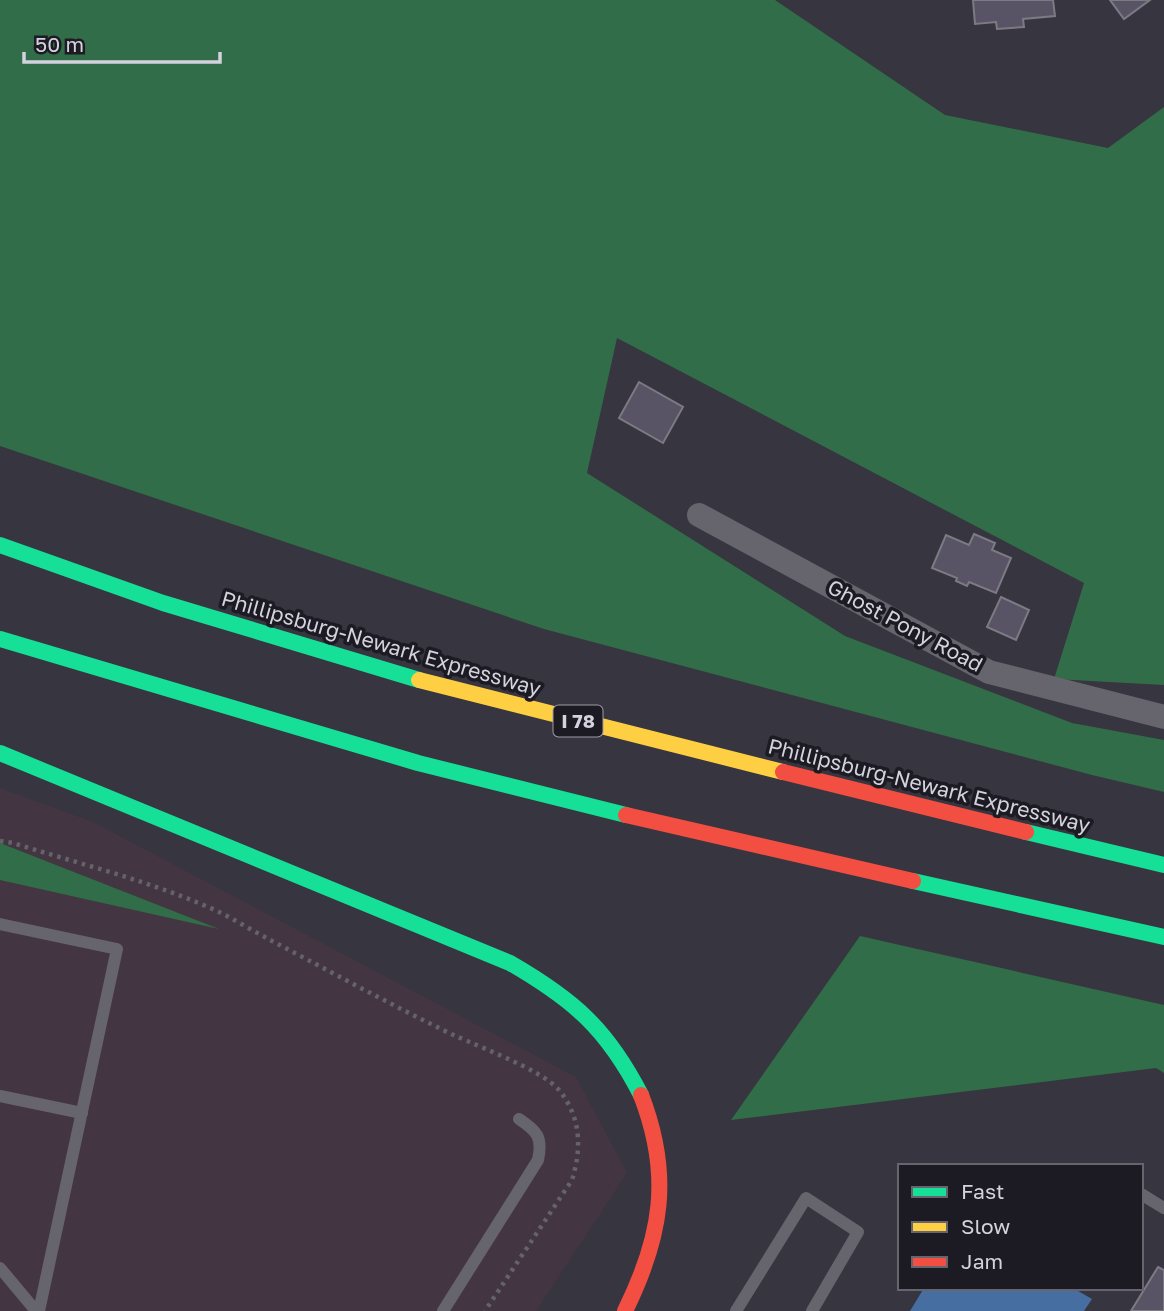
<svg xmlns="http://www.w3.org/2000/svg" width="1164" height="1311" viewBox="0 0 1164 1311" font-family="'Golos Text',sans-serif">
  <rect width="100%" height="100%" fill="#37353f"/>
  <polygon fill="#433642" points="0,788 93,822 576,1077 627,1173 536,1311 0,1311"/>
  <g fill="#316d48">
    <polygon points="0,0 775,0 945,115 1108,148 1164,107 1164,685 1054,679 1084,583 617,338 587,473 845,636 1072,723 1164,740 1164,792 1092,775 544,629 0,446"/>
    <polygon points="0,843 219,929 0,880"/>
    <polygon points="860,936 1164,1005 1164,1073 1156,1068 731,1120"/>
  </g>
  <polygon fill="#466ea1" points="924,1288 1073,1288 1092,1299 1084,1311 910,1311"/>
  <g fill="#595465" stroke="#7c7a83" stroke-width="2">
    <polygon points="973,0 1053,0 1055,16 1023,19 1024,27 997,29 996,22 975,24"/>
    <polygon points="1110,0 1150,0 1124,19"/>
    <polygon points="639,382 683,407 663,443 619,418"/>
    <polygon points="974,534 995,543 992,550 1011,558 996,593 969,582 967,586 956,581 957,578 932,568 946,535 969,545"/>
    <polygon points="1001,597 1029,610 1016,640 987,627"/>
    <polygon points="1158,1267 1164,1270 1164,1311 1131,1311"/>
  </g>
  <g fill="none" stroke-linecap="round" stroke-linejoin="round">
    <path stroke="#64626a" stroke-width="4.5" stroke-dasharray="3.5 5" stroke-linecap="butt" d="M0,841L13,843C80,864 150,881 215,910C236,920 256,933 276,943C331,972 386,1002 441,1029C470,1044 540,1068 559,1090C581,1117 582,1148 572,1180L485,1311"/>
    <g stroke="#66646c" stroke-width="12">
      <polyline points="0,924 117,949 39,1311"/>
      <polyline points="0,1096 82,1113"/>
      <polyline points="1141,1194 1164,1208"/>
      <polyline points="0,1268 36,1311"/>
      <path d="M443,1311L538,1160C543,1137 537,1131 519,1119"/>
      <polyline points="736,1311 806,1198 858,1232 812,1311"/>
    </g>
    <polyline stroke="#66646c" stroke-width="24" points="699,515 989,672 1164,717"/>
    <g stroke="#16e098" stroke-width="16">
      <polyline points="0,545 163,603 419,680"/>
      <polyline points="0,639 418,763 626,815"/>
      <path d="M0,753L510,963C574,1000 607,1029 641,1095"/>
      <polyline points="1026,832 1164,865"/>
      <polyline points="913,881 1164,937"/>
    </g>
    <polyline stroke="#ffcf43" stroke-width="16" points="419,680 783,772"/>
    <g stroke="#f24e42" stroke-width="16">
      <polyline points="783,772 1026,832"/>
      <polyline points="626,815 913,881"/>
      <path d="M625,1311C662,1236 672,1175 641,1095"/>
    </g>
  </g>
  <g text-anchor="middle" stroke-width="7" stroke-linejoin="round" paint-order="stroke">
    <rect fill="#1c1a22" stroke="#9d9ba6" stroke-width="2" x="553.5" y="705.5" width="49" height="31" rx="5"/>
    <g font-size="19" font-weight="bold" fill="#d4d2de">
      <text x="578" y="728">I 78</text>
    </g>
    <g font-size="21" fill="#d4d2de" stroke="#1c1a22">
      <text transform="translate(905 626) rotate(28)" y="7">Ghost Pony Road</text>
      <text transform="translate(381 644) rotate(16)" y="7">Phillipsburg-Newark Expressway</text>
      <text transform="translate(929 786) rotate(14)" y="7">Phillipsburg-Newark Expressway</text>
    </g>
  </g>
  <rect x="898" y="1164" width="245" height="126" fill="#1c1a22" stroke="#66646d" stroke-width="2"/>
  <rect x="912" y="1187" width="35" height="10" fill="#16e098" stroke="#66646d" stroke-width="2"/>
  <text x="961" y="1199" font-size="21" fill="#d4d2de">Fast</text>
  <rect x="912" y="1222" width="35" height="10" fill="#ffcf43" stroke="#66646d" stroke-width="2"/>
  <text x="961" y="1234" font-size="21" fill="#d4d2de">Slow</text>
  <rect x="912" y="1257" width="35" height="10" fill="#f24e42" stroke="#66646d" stroke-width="2"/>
  <text x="961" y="1269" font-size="21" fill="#d4d2de">Jam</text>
  <path d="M24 52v10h196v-10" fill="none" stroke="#d4d2de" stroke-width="3.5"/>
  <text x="35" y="52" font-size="21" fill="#d4d2de" stroke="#1c1a22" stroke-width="5" paint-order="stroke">50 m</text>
</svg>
